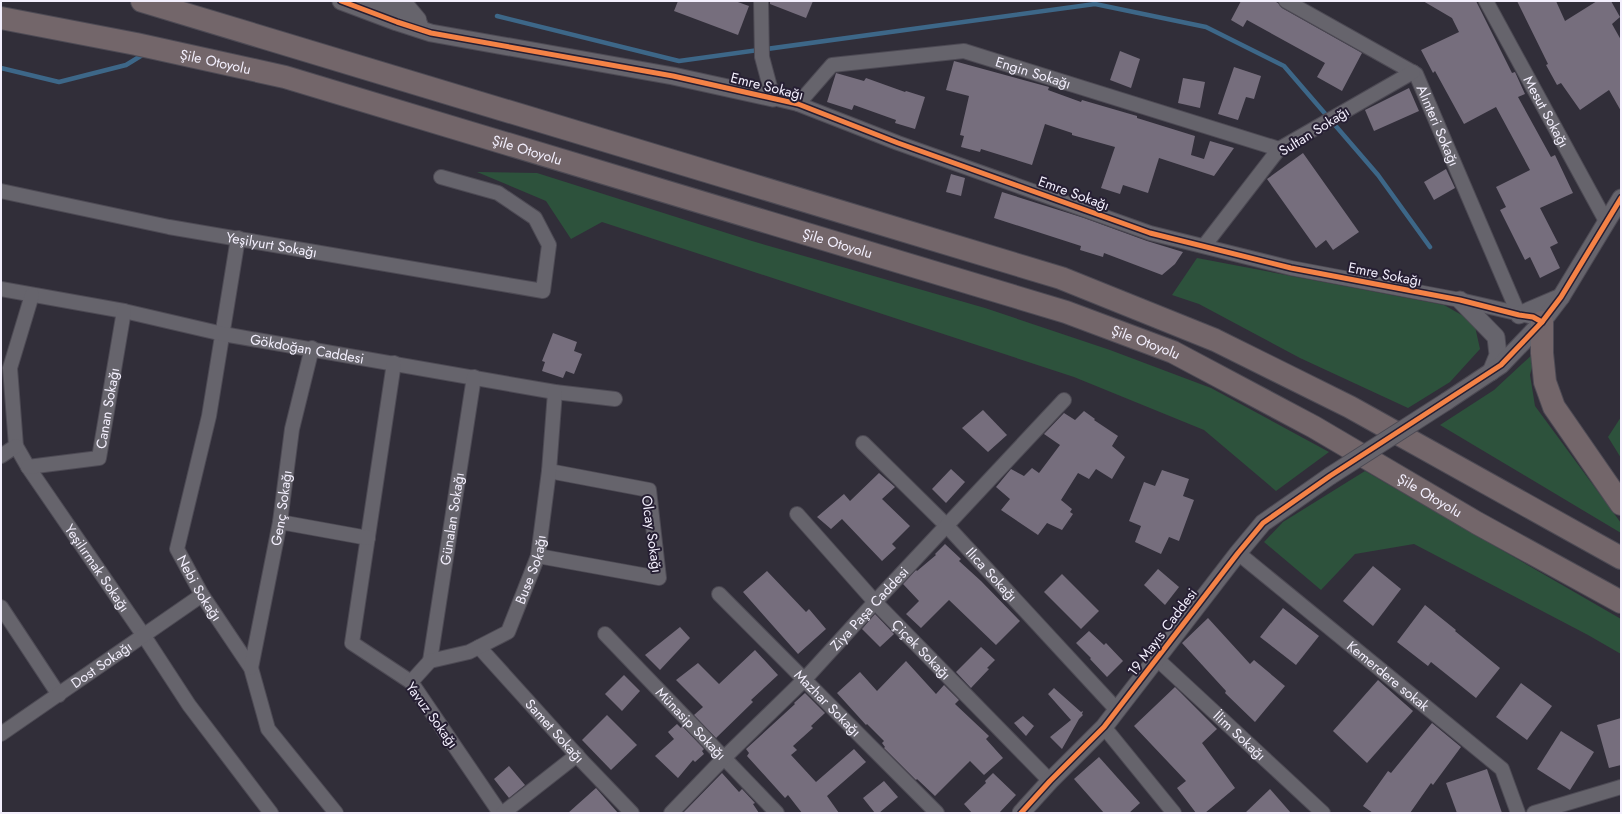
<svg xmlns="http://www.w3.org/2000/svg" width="1622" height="814" viewBox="0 0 1622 814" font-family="Jost,sans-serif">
  <rect width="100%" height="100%" fill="#312e39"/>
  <g fill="#2d523c">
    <polygon points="477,172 537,173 752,241 985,308 1110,350 1211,388 1329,452 1276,491 1204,430 1074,377 602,222 571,239 546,201"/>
    <polygon points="1197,258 1444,305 1474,322 1480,349 1450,382 1408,408 1300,358 1199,304 1172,295"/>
    <polygon points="1536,351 1530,375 1535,406 1621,523 1621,533 1440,425 1494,390"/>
    <polygon points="1621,417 1621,458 1608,437"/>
    <polygon points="1365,471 1621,619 1621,654 1588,635 1414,544 1355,554 1321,590 1264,542 1283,522"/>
  </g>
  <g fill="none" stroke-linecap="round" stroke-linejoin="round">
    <g stroke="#3d6788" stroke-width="4.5">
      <polyline points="497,16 679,61 1095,4 1206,27 1284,66 1378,175 1430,247"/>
      <polyline points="1,68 59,82 126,65 144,54"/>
    </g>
  </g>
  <g fill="#766e7d">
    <polygon points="678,1 735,1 749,6 738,35 674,11"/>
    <polygon points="770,1 813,1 806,18 770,4"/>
    <polygon points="1241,1 1274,1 1278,3 1282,8 1362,53 1342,91 1317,77 1325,63 1247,20 1243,27 1231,20"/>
    <polygon points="1423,1 1476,1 1512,73 1515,72 1525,94 1518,97 1551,157 1555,155 1573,193 1540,208 1558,243 1550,247 1560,268 1540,278 1530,257 1525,260 1500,210 1506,207 1496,187 1530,170 1496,107 1464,124 1435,71 1433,73 1421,50 1459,32 1452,18"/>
    <polygon points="1517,1 1556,1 1565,21 1597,1 1611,1 1620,17 1612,24 1621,40 1621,111 1609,90 1580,110 1561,83 1557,85 1546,65 1548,64"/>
    <polygon points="1120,51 1140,59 1131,88 1110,80"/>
    <polygon points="954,61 1049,87 1048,90 1081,102 1082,100 1137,116 1137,118 1195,136 1191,155 1204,159 1210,141 1234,148 1214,176 1159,158 1148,193 1123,185 1120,194 1101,188 1115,147 1072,135 1072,133 1045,124 1032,165 981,149 980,152 961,147 964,136 960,135 969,96 946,90"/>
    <polygon points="1234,67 1261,76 1254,99 1246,97 1238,120 1218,114"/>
    <polygon points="836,73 864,81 866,78 905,92 906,91 925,97 915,129 895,123 896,120 854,105 852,110 827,102"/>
    <polygon points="1183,78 1205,82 1200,108 1178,103"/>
    <polygon points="1409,88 1419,111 1374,131 1365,110"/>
    <polygon points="1303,153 1359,232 1333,250 1326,240 1316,248 1267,179"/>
    <polygon points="1446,169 1455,188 1434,200 1424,182"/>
    <polygon points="951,174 965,178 961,196 946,192"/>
    <polygon points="1002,192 1084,218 1147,241 1183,252 1175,264 1162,275 1104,253 1103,257 1080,250 1081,246 994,218"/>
    <polygon points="553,333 577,342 574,351 582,354 574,374 566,371 563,378 542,371 545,362 542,361"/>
    <polygon points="983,410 1007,435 988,452 962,428"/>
    <polygon points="1084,411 1095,419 1094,420 1118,436 1112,446 1125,457 1112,479 1096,469 1089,479 1078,473 1061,500 1072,509 1070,512 1073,514 1062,530 1047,523 1038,535 1001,510 1010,499 996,487 1011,469 1024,476 1032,468 1039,473 1060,445 1044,434 1064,413 1075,420"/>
    <polygon points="951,469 965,482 946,503 932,489"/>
    <polygon points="1162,470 1189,479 1183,496 1194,500 1179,541 1169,537 1161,554 1135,542 1141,526 1129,521 1144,482 1155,486"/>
    <polygon points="879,473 895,487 882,499 910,526 892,544 896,548 882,561 842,519 831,529 817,517 844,494 850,501"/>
    <polygon points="945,544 961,559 959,561 981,581 1020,621 996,645 949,600 921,628 906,614 919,601 903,584 916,570 917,571 936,555 935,554"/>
    <polygon points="1373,566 1401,589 1373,626 1343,601"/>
    <polygon points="1158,569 1179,587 1165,605 1144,585"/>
    <polygon points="767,571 806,612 809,609 826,629 798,654 743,592"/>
    <polygon points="1062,574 1099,611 1081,629 1044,592"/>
    <polygon points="1425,605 1456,630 1455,631 1500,668 1476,698 1431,662 1428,666 1397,642"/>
    <polygon points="1283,608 1319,636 1296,665 1260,637"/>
    <polygon points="875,614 894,634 880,647 862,629"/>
    <polygon points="1208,618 1250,664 1254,660 1285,686 1255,722 1225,693 1226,691 1182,643"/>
    <polygon points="680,627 690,638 660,670 645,655"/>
    <polygon points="1089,631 1104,645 1106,643 1123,661 1107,677 1090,659 1091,658 1076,643"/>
    <polygon points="981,647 995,660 987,668 989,669 971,688 956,672"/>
    <polygon points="755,650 778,675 751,700 753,702 716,738 694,715 703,707 676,680 698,663 719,684"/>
    <polygon points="906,661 936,694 944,685 959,700 955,704 989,736 986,739 1003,758 984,775 970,761 935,796 917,779 916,780 884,748 885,747 882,743 884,741 867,724 866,725 837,693 860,672 877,691"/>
    <polygon points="624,675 640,691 622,711 605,694"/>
    <polygon points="1378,680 1413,711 1367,763 1333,731"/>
    <polygon points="1521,683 1552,706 1527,740 1496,717"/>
    <polygon points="1175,687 1217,729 1202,743 1235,788 1205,813 1196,813 1177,788 1186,781 1134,726"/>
    <polygon points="1054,688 1081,712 1083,711 1082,714 1083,715 1079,719 1062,749 1050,737 1071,720 1048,694"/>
    <polygon points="805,693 825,713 811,726 813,728 793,746 797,750 791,755 816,782 854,749 866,762 827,796 839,813 802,813 788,795 785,798 747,756 749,753 746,749 795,704 794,703"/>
    <polygon points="607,715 637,745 611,770 582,740"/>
    <polygon points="1023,716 1034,726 1026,736 1014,723"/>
    <polygon points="1621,718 1621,765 1609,768 1597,725"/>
    <polygon points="1432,723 1461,747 1433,785 1431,783 1410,813 1373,813 1363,806 1388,771 1391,773"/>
    <polygon points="677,724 681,728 682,726 704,749 702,751 704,754 695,762 693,760 678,778 655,756 674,739 668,732"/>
    <polygon points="1561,731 1594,752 1570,790 1537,769"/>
    <polygon points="1099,757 1140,803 1129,813 1104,813 1074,779"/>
    <polygon points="509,766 525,785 509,798 494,779"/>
    <polygon points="1487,769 1502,813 1457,813 1446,783"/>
    <polygon points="722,773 739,792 742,789 755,803 753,804 759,813 683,813"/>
    <polygon points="993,773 1016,795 999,813 972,813 964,804 986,783 985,781"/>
    <polygon points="884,781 898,797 879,813 875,813 863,798"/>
    <polygon points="596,788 618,813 568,813"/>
    <polygon points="1270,789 1291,813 1245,813"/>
  </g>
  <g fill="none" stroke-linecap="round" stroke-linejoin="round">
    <defs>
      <g id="minor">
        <polyline points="404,1 419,19"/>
        <polyline points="761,1 762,57 773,98 798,104 898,143 1150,233 1291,268 1460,300 1529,316"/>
        <path id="s1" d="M1286,1L1416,74L1519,315"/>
        <path id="s2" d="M1486,1L1607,223"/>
        <path id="s3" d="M798,104L832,65L964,51L1279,149"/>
        <path id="s4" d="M1,191L169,227L543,291L549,245L535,218L498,193L441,177"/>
        <path id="s5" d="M238,238L209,416L177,549L202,595L251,668L268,729L336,813"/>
        <polyline points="1204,246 1279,149 1413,72"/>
        <path id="s6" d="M1,289L124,311L223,334L555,392L615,399"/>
        <path id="s7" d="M32,295L10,368L16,446L28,467L144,636L189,705L271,813"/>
        <polyline points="394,363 352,643 411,682 500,813"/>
        <path id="s8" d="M863,443L947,526L1117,710"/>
        <polyline points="1,456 16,446"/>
        <path id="s9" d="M28,467L99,458L124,311"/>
        <path id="s10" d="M797,514L875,602L1050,781"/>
        <polyline points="280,522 368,538"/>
        <path id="s11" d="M1238,553L1502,769L1518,813"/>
        <polyline points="538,556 659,578 649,490 549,471"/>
        <path id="s12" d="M719,594L937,813"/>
        <polyline points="1,607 59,695"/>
        <path id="s13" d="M605,634L777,813"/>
        <path id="s14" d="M479,647L583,762L632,813"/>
        <path id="s15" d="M1156,658L1323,813"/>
        <path id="s16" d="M430,661L474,377"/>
        <path id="s17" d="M251,668L280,522L292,429L312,348"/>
        <path id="s18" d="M411,682L430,661L469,652L508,632L538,556L549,471L555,392"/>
        <polyline points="1104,727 1174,813"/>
        <path id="s19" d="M1,734L202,595"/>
        <polyline points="503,813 577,755"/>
        <path id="s20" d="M671,813L724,758L804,680L875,602L1064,400"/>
        <polyline points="1534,813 1621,787"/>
      </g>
      <g id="tertiary">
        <polyline points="341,1 397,22 431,33 673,76 773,98"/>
        <polyline points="376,1 401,11 419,24"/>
        <polyline points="1460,300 1496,337 1498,355 1491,372"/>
        <polyline points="1519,315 1561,297"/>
        <polyline points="1447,401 1501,365 1542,322 1561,297 1621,198"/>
        <polyline points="1021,813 1050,781 1104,727 1238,553 1263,523 1330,476"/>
      </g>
      <g id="trunk">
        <polyline points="142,1 1061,278 1215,340 1350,407 1621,558"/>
        <path id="s21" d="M1,18L136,44L285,77L1066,312L1173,352L1314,427L1477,523L1621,602"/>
        <polyline points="1542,322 1542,353 1545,382 1554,407 1621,504"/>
      </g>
    </defs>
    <use href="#minor" stroke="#4d4a54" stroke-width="16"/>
    <use href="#tertiary" stroke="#4d4a54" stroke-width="19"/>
    <use href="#trunk" stroke="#4d4a54" stroke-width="24"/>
    <use href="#minor" stroke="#66646c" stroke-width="14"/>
    <use href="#tertiary" stroke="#66646c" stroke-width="17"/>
    <use href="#trunk" stroke="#73666a" stroke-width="22"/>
    <defs>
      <polyline id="tertiary-bridge" points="1330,476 1447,401"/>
    </defs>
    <use href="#tertiary-bridge" stroke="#4d4a54" stroke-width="19" stroke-linecap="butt"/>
    <use href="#tertiary-bridge" stroke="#66646c" stroke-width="17"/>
    <defs>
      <g id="cycleway">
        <polyline points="341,1 397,22 431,33 673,76 798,104 898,143 1150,233 1291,268 1460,300 1519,315 1533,317 1542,322"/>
        <polyline points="1021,813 1050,781 1104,727 1238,553 1263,523 1330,476 1501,365 1542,322 1561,297 1621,198"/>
      </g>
    </defs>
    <use href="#cycleway" stroke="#261f33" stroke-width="8"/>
    <use href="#cycleway" stroke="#f48246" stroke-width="5"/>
  </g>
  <g text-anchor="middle" stroke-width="4" stroke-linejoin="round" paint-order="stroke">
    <g font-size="14" fill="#f3effd" stroke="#261f33">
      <text dy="5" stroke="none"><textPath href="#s21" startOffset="219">Şile Otoyolu</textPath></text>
      <text dy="5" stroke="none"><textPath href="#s3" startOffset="257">Engin Sokağı</textPath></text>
      <text transform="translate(767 86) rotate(14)" y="5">Emre Sokağı</text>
      <text dy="5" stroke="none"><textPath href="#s2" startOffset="126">Mesut Sokağı</textPath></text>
      <text dy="5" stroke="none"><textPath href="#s1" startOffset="205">Alınteri Sokağı</textPath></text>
      <text transform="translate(1314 131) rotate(-32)" y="5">Sultan Sokağı</text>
      <text dy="5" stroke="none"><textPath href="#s21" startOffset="543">Şile Otoyolu</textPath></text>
      <text transform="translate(1074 193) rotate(20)" y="5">Emre Sokağı</text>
      <text dy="5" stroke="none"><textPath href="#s21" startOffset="867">Şile Otoyolu</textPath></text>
      <text dy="5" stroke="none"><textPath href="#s4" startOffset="276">Yeşilyurt Sokağı</textPath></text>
      <text transform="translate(1385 274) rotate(11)" y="5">Emre Sokağı</text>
      <text dy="5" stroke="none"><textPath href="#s21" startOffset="1191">Şile Otoyolu</textPath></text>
      <text dy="5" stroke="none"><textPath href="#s6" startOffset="312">Gökdoğan Caddesi</textPath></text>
      <text dy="5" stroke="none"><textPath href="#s9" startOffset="122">Canan Sokağı</textPath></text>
      <text dy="5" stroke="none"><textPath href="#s21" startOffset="1514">Şile Otoyolu</textPath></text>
      <text dy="5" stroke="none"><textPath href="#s17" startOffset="163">Genç Sokağı</textPath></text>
      <text dy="5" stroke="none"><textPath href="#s16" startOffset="144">Günalan Sokağı</textPath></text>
      <text transform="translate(652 534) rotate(82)" y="5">Olcay Sokağı</text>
      <text dy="5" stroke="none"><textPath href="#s7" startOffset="301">Yeşilırmak Sokağı</textPath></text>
      <text dy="5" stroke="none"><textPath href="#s18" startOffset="179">Buse Sokağı</textPath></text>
      <text dy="5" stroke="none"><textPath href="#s8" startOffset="184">Ilıca Sokağı</textPath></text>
      <text dy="5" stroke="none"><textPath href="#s5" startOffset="362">Nebi Sokağı</textPath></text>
      <text dy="5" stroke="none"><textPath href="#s20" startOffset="285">Ziya Paşa Caddesi</textPath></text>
      <text transform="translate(1162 632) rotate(-53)" y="5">19 Mayıs Caddesi</text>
      <text dy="5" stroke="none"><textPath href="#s10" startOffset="184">Çiçek Sokağı</textPath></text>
      <text dy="5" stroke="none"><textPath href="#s19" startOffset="122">Dost Sokağı</textPath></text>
      <text dy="5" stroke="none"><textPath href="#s11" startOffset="194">Kemerdere sokak</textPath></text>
      <text dy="5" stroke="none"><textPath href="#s12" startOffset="154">Mazhar Sokağı</textPath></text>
      <text transform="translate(432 715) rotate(54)" y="5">Yavuz Sokağı</text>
      <text dy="5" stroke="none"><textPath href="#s13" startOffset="124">Münasip Sokağı</textPath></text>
      <text dy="5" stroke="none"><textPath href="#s14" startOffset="113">Samet Sokağı</textPath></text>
      <text dy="5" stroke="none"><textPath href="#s15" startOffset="114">İlim Sokağı</textPath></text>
    </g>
  </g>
  <rect width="1622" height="814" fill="none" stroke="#f3effd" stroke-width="4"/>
</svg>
